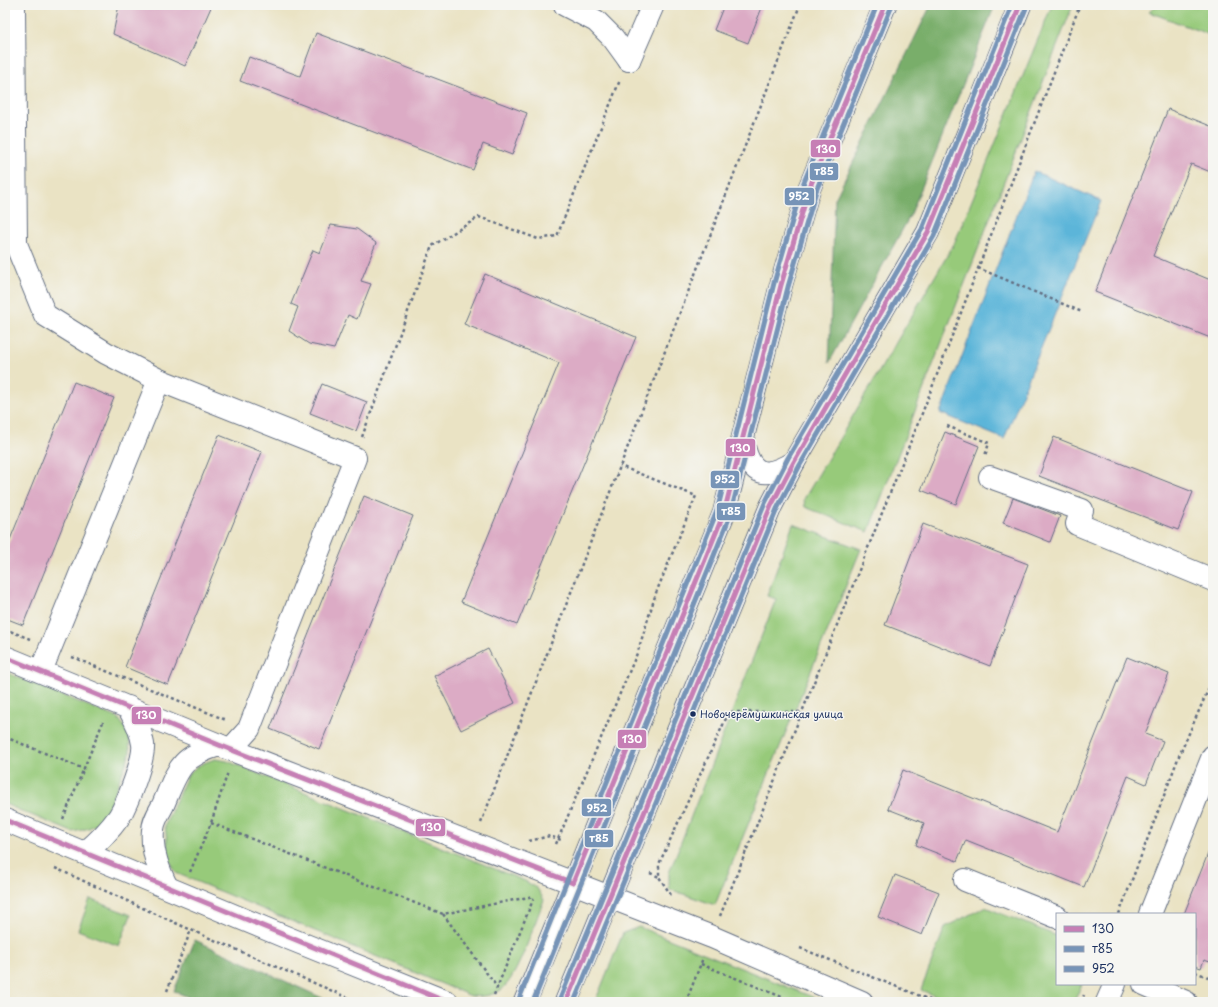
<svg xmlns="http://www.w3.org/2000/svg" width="1218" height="1007" viewBox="0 0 1218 1007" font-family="'Playpen Sans',sans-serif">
  <rect width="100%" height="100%" fill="#f6f6f2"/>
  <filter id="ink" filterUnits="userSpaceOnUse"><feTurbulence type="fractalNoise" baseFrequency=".025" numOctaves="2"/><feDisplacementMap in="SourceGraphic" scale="8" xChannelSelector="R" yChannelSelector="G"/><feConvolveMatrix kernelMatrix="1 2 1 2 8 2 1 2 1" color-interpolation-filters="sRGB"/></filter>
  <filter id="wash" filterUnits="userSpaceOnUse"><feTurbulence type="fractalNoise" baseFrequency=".012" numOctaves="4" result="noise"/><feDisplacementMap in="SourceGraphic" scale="16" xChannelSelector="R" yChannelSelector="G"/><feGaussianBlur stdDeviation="0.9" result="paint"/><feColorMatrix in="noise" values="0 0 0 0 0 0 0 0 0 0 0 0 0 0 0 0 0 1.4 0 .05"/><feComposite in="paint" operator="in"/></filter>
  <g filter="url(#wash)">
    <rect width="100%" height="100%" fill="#eae3c4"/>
    <g fill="#97ca7a" stroke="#597c6c">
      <polygon points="1052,5 1073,5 868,532 805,507 804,499 954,244"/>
      <polygon points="1157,5 1213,5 1213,36 1149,12"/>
      <polygon points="793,524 861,549 715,905 669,889 669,873 776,599 767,596"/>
      <path d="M5,672L118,718L129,733L130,753L105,817C96,827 85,830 72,832L5,804Z"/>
      <path d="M215,759L227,761L525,881L537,888L544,900C535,921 518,978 501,990C492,996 481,997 471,996L176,873L169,859L165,825L187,776C195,766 203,763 215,759Z"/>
      <polygon points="90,899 131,915 119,946 78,930"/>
      <polygon points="985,907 1057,936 1057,984 1082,984 1074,1002 949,1002 921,990 945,927"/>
      <polygon points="639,927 825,1002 595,1002 623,933"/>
    </g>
    <g fill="#79ae6a" stroke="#4a6e64">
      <polygon points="931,5 995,5 911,214 829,363 835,199"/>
      <polygon points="195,940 331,1002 200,1002 174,991"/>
    </g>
    <polygon fill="#5bb5d9" stroke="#3b729c" points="1034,171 1101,201 1004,439 940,413"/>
    <g id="blocks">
      <g fill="#dcabc5">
        <polygon points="119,5 212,5 185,66 113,34"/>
        <polygon points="724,5 763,5 748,43 714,30"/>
        <polygon points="316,33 527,113 512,155 483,144 473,170 240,81 249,57 300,76"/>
        <polygon points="1168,109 1213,127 1213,173 1191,164 1153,256 1213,281 1213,339 1095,292"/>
        <polygon points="331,225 357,229 376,243 361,281 371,284 357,319 348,315 334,349 309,344 289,331 298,307 291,304 313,250 320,253"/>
        <polygon points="485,274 636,337 517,625 461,602 559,363 464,324"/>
        <polygon points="74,382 114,398 23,625 5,618 5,552"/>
        <polygon points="322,384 367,402 356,431 310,413"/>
        <polygon points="945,432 979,446 956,504 921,490"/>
        <polygon points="219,435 262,452 168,685 125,667"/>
        <polygon points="1054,437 1193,492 1178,530 1039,476"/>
        <polygon points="364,496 413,516 319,749 270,729"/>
        <polygon points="1013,498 1060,516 1050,542 1003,523"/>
        <polygon points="923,524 1028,564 990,666 885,625"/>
        <polygon points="488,649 515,703 461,730 434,676"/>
        <polygon points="1127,657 1169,674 1145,734 1163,741 1146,784 1128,776 1084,887 966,840 957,861 916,845 924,823 888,809 903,770 1057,832"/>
        <polygon points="1213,841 1213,963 1204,960 1201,968 1195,966 1195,914 1184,914"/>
        <polygon points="895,875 939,892 922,935 878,917"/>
      </g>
    </g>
  </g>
  <g filter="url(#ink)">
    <use href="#blocks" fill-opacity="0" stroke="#636e82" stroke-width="1"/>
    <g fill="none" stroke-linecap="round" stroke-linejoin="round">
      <defs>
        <g id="minor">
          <polyline points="14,5 16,244 45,315 106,353 159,380"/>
          <polyline points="565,5 596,21 613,38 629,60"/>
          <polyline points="629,60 653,5"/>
          <polyline points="990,477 1082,510 1077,524 1213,580"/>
          <polyline points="5,657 219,745 712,937 862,1002"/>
          <polyline points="41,671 159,380 355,458 249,729 231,749"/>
          <polyline points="5,820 288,938 447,1002"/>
          <path d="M85,853C98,842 109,831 119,817C127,804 145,758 143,744C141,730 135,719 128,707"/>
          <polyline points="965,880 1057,917"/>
          <path d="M167,887C158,869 151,850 153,830C153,822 159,812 163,805C178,770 179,757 219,745"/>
          <polyline points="1150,914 1213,756"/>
          <polyline points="1144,984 1186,1002"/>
          <polyline points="1107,1002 1115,984"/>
        </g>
        <g id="major">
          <path d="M743,443C751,477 766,479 794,462"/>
          <polyline points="525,1002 724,513 781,285 809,189 885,5"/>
          <polyline points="566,1002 771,506 794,462 928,232 1020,5"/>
        </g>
      </defs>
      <use href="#minor" stroke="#636e82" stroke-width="24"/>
      <use href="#major" stroke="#636e82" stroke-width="24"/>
      <g stroke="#636e82" stroke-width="2.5" stroke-dasharray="3 3" stroke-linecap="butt">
        <polyline points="978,268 1082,312"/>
        <polyline points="947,426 989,443 985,456"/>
        <polyline points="362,437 432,246 479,217 538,239 557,236 620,80"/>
        <polyline points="5,629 30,639"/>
        <polyline points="72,657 226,720"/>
        <polyline points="5,737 84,769"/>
        <polyline points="63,819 103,722"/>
        <polyline points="211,823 443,914 534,896"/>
        <polyline points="481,823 800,5"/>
        <polyline points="529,841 550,836 561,840"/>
        <polyline points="556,844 638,651 656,593 696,496 620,466"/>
        <polyline points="55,868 191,930 358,1002"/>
        <polyline points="190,872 211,823 228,772"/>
        <polyline points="650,873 659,877"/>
        <polyline points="671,895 659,877 659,864 729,712 801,712"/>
        <polyline points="443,914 497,987"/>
        <polyline points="1119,914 1179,756 1213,679"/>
        <polyline points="720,916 921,416 1080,5"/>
        <polyline points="800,948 935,1002"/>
        <polyline points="701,964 782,997 784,1002"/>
        <polyline points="1195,972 1213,979"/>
        <polyline points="167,991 191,930"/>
        <polyline points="494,995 535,895"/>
        <polyline points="686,1002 703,958"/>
        <polyline points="1081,1002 1084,995"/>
      </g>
      <use href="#minor" stroke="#fff" stroke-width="22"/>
      <use href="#major" stroke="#fff" stroke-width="22"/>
      <defs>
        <g id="bus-1">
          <polyline points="5,657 219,745 573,883"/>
          <polyline points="5,820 447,1002"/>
          <polyline points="573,883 724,513 781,285 809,189 885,5"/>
          <polyline points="566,1002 771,506 794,462 928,232 1020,5"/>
        </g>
        <g id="bus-2">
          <polyline points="533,1002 730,516 788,287 816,191 891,8"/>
          <polyline points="574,1002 777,509 800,465 934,236 1026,8"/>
        </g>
        <g id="bus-3">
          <polyline points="519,999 717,511 774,283 802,187 877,5"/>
          <polyline points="560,999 765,503 788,458 922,229 1012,5"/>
        </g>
      </defs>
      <use href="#bus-1" stroke="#f6f6f2" stroke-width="8"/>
      <use href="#bus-2" stroke="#f6f6f2" stroke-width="8"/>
      <use href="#bus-3" stroke="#f6f6f2" stroke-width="8"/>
      <use href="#bus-1" stroke="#c67fb5" stroke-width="5"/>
      <use href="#bus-2" stroke="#7794b7" stroke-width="5"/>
      <use href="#bus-3" stroke="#7794b7" stroke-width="5"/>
    </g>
  </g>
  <circle fill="#1b2f5e" stroke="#f6f6f2" stroke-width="1.5" cx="693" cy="714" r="3.5"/>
  <g text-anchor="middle" stroke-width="3" stroke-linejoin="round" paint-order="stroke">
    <g font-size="10" fill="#1b2f5e" stroke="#f6f6f2" text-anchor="start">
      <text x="700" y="718">Новочерёмушкинская улица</text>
    </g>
  </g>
  <g stroke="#f6f6f2" stroke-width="1.5">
    <rect x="810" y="139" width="31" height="19" rx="4" fill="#c67fb5"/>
    <rect x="809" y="162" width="30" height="19" rx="4" fill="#7794b7"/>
    <rect x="784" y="187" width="31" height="19" rx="4" fill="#7794b7"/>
    <rect x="725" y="438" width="31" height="19" rx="4" fill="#c67fb5"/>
    <rect x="710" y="470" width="30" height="19" rx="4" fill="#7794b7"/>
    <rect x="716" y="502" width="30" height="19" rx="4" fill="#7794b7"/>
    <rect x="131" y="706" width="31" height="19" rx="4" fill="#c67fb5"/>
    <rect x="617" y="729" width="30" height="20" rx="4" fill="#c67fb5"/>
    <rect x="581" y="798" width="31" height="19" rx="4" fill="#7794b7"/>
    <rect x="415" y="818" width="31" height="19" rx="4" fill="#c67fb5"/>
    <rect x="584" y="829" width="30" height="19" rx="4" fill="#7794b7"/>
  </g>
  <g font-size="11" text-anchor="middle" font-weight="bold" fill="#fff">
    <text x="826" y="153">130</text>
    <text x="824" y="175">т85</text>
    <text x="799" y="200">952</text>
    <text x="740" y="452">130</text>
    <text x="725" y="483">952</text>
    <text x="731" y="515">т85</text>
    <text x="146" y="719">130</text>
    <text x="632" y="743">130</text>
    <text x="597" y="812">952</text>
    <text x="431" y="831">130</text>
    <text x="599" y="842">т85</text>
  </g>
  <rect width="1218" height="1007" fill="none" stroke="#f6f6f2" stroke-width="20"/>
  <rect x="1056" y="913" width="140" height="72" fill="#f6f6f2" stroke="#9ea6b7"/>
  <rect x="1064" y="926" width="20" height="6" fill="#c67fb5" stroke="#9ea6b7"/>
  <text x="1092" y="933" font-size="12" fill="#1b2f5e">130</text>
  <rect x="1064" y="946" width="20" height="6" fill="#7794b7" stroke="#9ea6b7"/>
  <text x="1092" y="953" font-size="12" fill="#1b2f5e">т85</text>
  <rect x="1064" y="966" width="20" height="6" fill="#7794b7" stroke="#9ea6b7"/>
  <text x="1092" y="973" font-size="12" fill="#1b2f5e">952</text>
</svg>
